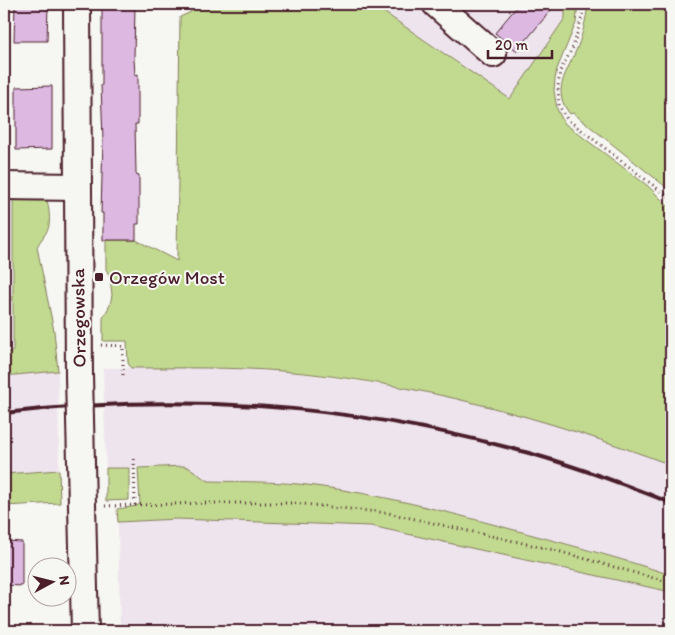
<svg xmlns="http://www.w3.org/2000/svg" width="675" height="635" viewBox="0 0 675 635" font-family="Itim,sans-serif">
  <rect width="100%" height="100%" fill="#f6f6f2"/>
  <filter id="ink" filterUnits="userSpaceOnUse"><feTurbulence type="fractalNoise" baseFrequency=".02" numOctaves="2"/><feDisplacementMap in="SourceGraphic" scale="10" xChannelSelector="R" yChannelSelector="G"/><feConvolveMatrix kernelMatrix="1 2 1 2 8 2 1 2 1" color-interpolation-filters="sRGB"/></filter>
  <g filter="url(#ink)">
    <g fill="#eee4ed">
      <polygon points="372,4 565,4 565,18 510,99"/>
      <polygon points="200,367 283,371 413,389 473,402 547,422 616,444 671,465 671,575 597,552 440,510 379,496 284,482 209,481 203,478 184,466 106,468 103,368"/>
      <polygon points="58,371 59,470 4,474 4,376"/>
      <polygon points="177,519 371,526 671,592 671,631 120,631 118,522"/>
    </g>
    <g fill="#c1da90" stroke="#867c5e">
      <path d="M191,4H372L510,99L565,18V4H578L576,23L557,69L555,79L554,91L557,109L564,123L648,186L671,209V465C546,418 416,382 282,371C232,367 181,368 131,368L128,363L127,341H103V318L110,305L112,295L110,277L106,269V240H136L177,261L180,17L191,12Z"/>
      <path d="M588,4H671V191L573,113L570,114C552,92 565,75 575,53C582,38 586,20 588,4Z"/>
      <path d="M13,193L46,197C49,206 51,221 48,229C45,236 40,240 37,247L54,331L58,371L4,376V353L13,351Z"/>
      <path d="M184,466C195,469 199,477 209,481C245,482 280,481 315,486C380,494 444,511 507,528C562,543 617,557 671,575V592L371,526L177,519L118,522L117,509L137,506L140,503L138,468Z"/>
      <polygon points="106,468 129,468 129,500 106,501"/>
      <polygon points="59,470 60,503 4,506 4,474"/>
    </g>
    <g fill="#ddb9e2" stroke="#4a1f2b">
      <polygon points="15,4 48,4 47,41 14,41"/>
      <polygon points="102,4 135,4 134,59 135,75 138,74 138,124 135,124 136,174 139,175 139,224 136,224 136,240 103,240 103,213 101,213 103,140 101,85 102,85"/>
      <polygon points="519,4 556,4 517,51 495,33"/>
      <polygon points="52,86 52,149 16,150 16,87"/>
      <polygon points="5,541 22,542 22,586 4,585"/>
    </g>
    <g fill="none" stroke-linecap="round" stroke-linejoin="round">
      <defs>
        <g id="minor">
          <polyline points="77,4 79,375"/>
          <polyline points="436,4 493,54"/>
          <polyline points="4,186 77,187"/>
          <polyline points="81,463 85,631"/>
        </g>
      </defs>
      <use href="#minor" stroke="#4a1f2b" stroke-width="30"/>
      <g stroke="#4a1f2b" stroke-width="3" stroke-dasharray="1 4" stroke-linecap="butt">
        <polyline points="583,4 582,17 573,47 560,71 558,87 559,106 567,119 671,199"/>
        <polyline points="101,345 123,346 123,376"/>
        <polyline points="135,505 207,503 293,503 388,513 554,550 671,583"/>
        <polyline points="105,506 135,505 134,456"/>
      </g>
      <use href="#minor" stroke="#f6f6f2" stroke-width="26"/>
      <path stroke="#4a1f2b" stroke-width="4" d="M4,413C177,393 341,403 510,448C565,462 619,482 671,503"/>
      <defs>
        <polyline id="minor-bridge" points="79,375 81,463"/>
      </defs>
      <use href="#minor-bridge" stroke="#4a1f2b" stroke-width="30" stroke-linecap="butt"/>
      <use href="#minor-bridge" stroke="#f6f6f2" stroke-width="26"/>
    </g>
  </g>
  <rect fill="#4a1f2b" stroke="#f6f6f2" stroke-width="2" x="94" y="272" width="10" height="10" rx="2.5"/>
  <g text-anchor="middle" stroke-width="4" stroke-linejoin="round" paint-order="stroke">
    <g font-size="19" fill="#4a1f2b" stroke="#f6f6f2" text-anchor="start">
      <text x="109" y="284">Orzegów Most</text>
    </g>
    <g font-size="19" fill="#4a1f2b" stroke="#f6f6f2">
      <text transform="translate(78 318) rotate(-91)" y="7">Orzegowska</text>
    </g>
  </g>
  <rect width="675" height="635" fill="none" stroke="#f6f6f2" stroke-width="20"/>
  <rect x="10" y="10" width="655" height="615" fill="none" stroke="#4a1f2b" stroke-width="2" filter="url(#ink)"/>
  <g transform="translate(52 582) rotate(83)"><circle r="24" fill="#f6f6f2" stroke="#b1a0a2"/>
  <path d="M0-4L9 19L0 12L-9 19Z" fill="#4a1f2b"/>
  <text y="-8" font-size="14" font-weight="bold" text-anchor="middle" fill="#4a1f2b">N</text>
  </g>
  <path d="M488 50v8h64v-8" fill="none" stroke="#4a1f2b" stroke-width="2.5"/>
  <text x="495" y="50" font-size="15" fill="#4a1f2b" stroke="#f6f6f2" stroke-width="4" paint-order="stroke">20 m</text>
</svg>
